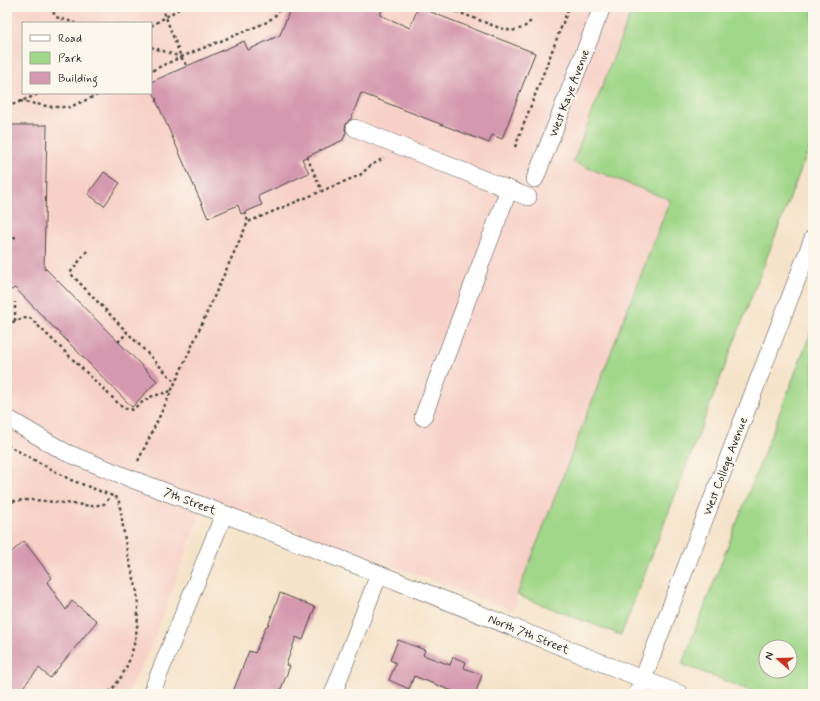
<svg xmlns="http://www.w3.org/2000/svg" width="820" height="701" viewBox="0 0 820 701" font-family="Mynerve,sans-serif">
  <rect width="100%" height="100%" fill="#fbf7ec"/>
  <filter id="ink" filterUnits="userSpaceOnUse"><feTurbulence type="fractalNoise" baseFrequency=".025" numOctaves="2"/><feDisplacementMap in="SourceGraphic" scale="8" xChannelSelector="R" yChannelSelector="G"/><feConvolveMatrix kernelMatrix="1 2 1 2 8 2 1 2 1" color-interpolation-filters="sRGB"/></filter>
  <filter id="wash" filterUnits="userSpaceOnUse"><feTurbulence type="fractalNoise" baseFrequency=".012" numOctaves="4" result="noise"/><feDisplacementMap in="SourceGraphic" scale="16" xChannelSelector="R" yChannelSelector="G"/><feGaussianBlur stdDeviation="0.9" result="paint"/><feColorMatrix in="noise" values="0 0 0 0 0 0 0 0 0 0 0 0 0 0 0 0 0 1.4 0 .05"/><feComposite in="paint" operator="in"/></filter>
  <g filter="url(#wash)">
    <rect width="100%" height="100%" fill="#f5e3c9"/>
    <path fill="#f7d1c8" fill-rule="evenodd" d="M7,7H633L573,162L670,200L517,595L514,610L206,498L153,642L128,694H7ZM23,23H151V93H23Z"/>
    <g fill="#a0d789" stroke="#66815a" fill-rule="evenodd">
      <polygon points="633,7 813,7 813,138 621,635 517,595 670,200 573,162"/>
      <path d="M813,327V694H758L682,664ZM766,647H790V671H766Z"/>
    </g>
    <g id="blocks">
      <g fill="#d599af">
        <polygon points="291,7 383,7 380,15 410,28 418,7 535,53 502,139 492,135 489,143 361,93 351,119 349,120 346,124 345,129 346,132 343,140 302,159 309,173 258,196 262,205 241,214 238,205 208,218 156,100 157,100 151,88 151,82 244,41 248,50 280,35"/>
        <polygon points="11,125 47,125 44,269 45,268 157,381 132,407 15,288 7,292"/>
        <polygon points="104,172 120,183 104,206 88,194"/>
        <polygon points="24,541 52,578 47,582 66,610 72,601 97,621 50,678 39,668 17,694 7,694 7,556"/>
        <polygon points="280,593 315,607 303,640 296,637 286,665 290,666 279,694 232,694 249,651 255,653 266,626 268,626"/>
        <polygon points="398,640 425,650 423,655 450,665 453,657 466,662 464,668 482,675 475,694 460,694 414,676 409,689 389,680 396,663 390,660"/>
      </g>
    </g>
  </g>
  <g filter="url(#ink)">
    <use href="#blocks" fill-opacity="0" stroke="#494743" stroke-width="1"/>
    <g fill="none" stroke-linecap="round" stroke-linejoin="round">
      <defs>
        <g id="minor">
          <polyline points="355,128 528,197"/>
          <polyline points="535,179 602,7"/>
          <polyline points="423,417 509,189"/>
          <polyline points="7,418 65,452 129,478 224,514 379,574 680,694"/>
          <polyline points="151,694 224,514"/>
          <polyline points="333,694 379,574"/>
          <polyline points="637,694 813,238"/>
        </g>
      </defs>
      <use href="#minor" stroke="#494743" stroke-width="18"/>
      <g stroke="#494743" stroke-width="2.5" stroke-dasharray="3 3" stroke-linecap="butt">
        <polyline points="50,7 56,17 75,23"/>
        <polyline points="162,7 181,57 187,66"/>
        <polyline points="445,7 497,27 511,31 523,28 531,21"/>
        <polyline points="151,26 182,7"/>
        <polyline points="151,47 181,57 151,71"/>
        <path d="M181,57L265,23C271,19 279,14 280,7"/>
        <polyline points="20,101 52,107 70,107 102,93"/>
        <polyline points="7,107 41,93"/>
        <polyline points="515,147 569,7"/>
        <polyline points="307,157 322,191"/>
        <polyline points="245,212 248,222"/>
        <polyline points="7,239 16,237"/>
        <polyline points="87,251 70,273 175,382"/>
        <polyline points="15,321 15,302"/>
        <polyline points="7,325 15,321 29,317 123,408 131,410 150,397 171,391"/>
        <polyline points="118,342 127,333"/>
        <path d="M7,445L71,480L118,498C122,514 123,530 126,546C128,557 131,568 134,579C135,584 137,589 137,594C141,626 133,671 107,694"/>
        <path d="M138,461C177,382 211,302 248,222L360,175L370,166L384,158"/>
        <polyline points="7,502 23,500 35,500 93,506 104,504 112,495"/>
      </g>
      <use href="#minor" stroke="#fff" stroke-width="17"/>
    </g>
  </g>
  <g text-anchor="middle" stroke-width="4" stroke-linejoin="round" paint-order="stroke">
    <g font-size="12" fill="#2b2b2b" stroke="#fbf7ec">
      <text transform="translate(569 93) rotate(-69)" y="4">West Kaye Avenue</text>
      <text transform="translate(725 466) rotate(-69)" y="4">West College Avenue</text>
      <text transform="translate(190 501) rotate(21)" y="4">7th Street</text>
      <text transform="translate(529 634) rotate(22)" y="4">North 7th Street</text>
    </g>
  </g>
  <rect width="820" height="701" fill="none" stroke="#fbf7ec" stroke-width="24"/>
  <rect x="22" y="22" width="130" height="72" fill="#fbf7ec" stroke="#a8a59f"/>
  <rect x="30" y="35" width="20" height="6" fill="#ffffff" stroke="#a8a59f"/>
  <text x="58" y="42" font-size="12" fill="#2b2b2b">Road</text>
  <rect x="30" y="52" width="20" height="12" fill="#a0d789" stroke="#a8a59f"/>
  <text x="58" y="62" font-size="12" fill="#2b2b2b">Park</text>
  <rect x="30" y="72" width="20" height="12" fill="#d599af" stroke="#a8a59f"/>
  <text x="58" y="82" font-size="12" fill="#2b2b2b">Building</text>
  <g transform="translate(778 659) rotate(290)"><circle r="19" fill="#fbf7ec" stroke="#a8a59f"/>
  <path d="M0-3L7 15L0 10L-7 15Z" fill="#c8321e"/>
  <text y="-6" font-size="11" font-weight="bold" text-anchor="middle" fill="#2b2b2b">N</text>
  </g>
</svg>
